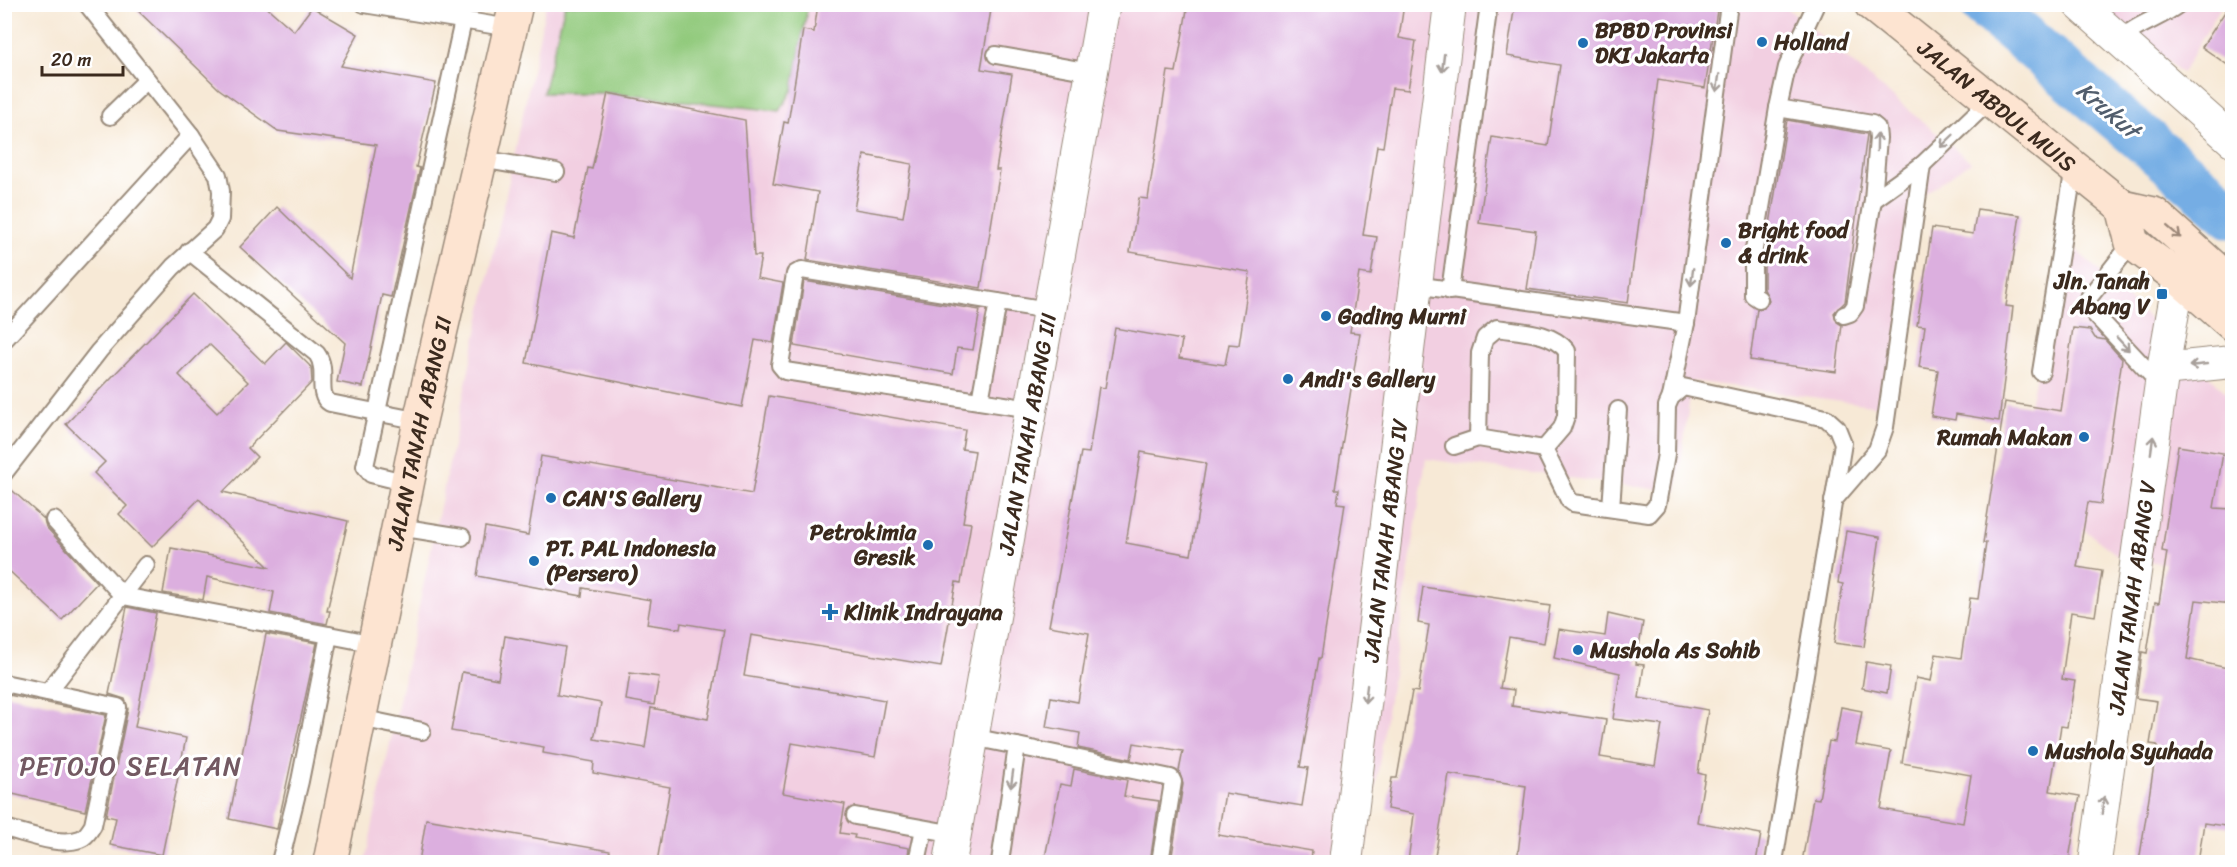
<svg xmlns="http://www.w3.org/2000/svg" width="2237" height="867" viewBox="0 0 2237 867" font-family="Sriracha,sans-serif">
  <rect width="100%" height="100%" fill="#fff"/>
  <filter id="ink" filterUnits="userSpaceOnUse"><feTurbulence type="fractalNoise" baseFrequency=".0167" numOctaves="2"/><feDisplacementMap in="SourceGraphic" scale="12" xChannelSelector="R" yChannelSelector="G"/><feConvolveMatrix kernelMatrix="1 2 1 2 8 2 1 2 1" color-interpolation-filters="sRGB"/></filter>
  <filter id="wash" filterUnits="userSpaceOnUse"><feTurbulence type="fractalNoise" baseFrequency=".008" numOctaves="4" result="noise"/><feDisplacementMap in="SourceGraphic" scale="24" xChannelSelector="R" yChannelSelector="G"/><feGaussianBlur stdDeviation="1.35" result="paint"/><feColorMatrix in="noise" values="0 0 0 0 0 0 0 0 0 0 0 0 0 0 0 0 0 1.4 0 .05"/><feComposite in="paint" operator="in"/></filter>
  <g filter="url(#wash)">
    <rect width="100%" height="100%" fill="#f7e9d6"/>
    <g fill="#f2cfe1">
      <polygon points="546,5 1783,5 1971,162 1917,199 1887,407 1692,381 1677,492 1426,459 1364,862 365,862"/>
      <polygon points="2098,5 2222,5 2182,73"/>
      <polygon points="2065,239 2232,398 2232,532 2225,569 2122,559 2015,475"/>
    </g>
    <polygon fill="#92ca7d" stroke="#667a4e" stroke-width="1.5" points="565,5 808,5 793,89 780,111 608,93 543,93"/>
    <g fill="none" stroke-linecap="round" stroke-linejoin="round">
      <polyline stroke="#75ade4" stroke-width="48" points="1984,4 2232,215"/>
    </g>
    <g id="blocks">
      <g fill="#dcafdf" fill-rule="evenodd">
        <polygon points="131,4 263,4 294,31 312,7 358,34 341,66 436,83 416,167 420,168 397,271 391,297 382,295 363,387 337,382 345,343 240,247 277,207 350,278 376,145 278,131 219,89"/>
        <path d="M818,4H992L981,69L1012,74L996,170H1000L981,288L807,260L818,192L773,184L784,122L788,123L803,30L814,32ZM864,155L912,164L903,217L854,209Z"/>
        <path d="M1188,4H1404L1399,38L1416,41L1408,90L1392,88L1383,147L1377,146L1363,235L1377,237L1371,275L1359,273L1350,332L1360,333L1335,489H1339L1337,503L1345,504L1321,658H1319L1300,767L1308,768L1302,806L1225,793L1218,835L1312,851L1311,862H1171L1183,784L1179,771L1183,751L1134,743L1131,759L1078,748L1080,733L1046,727L1051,697L1078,702L1089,633L1049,626L1081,452L1089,453L1099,387L1105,388L1115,328L1182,340L1179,358L1225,365L1229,344L1239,345L1250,272L1130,252L1139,198L1148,199L1168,71L1176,72ZM1141,452L1206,463L1191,555L1126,543Z"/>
        <polygon points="1515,4 1718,4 1705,88 1658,80 1628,303 1527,289 1536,231 1479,223 1492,137 1548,146 1560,65 1507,56"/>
        <polygon points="2230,4 2232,4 2232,68 2202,47"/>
        <polygon points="608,93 745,120 754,256 761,256 757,278 783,283 773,343 755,340 742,407 526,363 551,233 574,238 588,168 592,169"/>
        <polygon points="1787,120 1867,134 1845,302 1834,313 1837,322 1842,325 1836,372 1750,360 1757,309 1764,308 1769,300 1764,289 1764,261"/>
        <polygon points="1977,209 2020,215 2006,306 2013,307 1999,421 1956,414 1955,420 1931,416 1938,370 1919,367 1925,326 1917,325 1932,228 1973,234"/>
        <polygon points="804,281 980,310 973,350 957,348 953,374 794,346"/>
        <path d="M193,294L265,364L286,342L311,367L312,382L248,448L257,457L223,492L348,521L327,611H330L327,624L270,613L274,592L207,577L203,600L163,593L171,548L269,567L199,499L152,547L119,514L127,506L94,473L105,462L66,424ZM209,344L248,382L217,413L179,375Z"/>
        <polygon points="2073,328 2090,330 2095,338 2105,340 2122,359 2101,504 2088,502 2077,567 2102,571 2095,616 2071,612 2062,679 2075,681 2067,727 2061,726 2050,791 2080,796 2069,859 2055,857 2054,862 1802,862 1813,798 1819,799 1829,741 1835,742 1841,707 1862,711 1856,745 1891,751 1881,809 1963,823 1971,775 1902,763 1916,678 1931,681 1936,654 1961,658 1970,598 1978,599 1986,543 1983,543 2005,402 2061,411"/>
        <polygon points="769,396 965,430 962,449 975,451 963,522 971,523 961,583 956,582 941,667 751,635 744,676 885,700 875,757 792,743 783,793 845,804 840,833 855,835 854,838 909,848 907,862 657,862 670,787 593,773 594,762 543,753 544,747 451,731 462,672 498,679 505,636 565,647 557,695 601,703 594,739 645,748 651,708 708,719 724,630 681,623 680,629 647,624 651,600 583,588 582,596 477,576 485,527 528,535 541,456 752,494"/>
        <polygon points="2178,446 2223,453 2214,508 2232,509 2232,604 2196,600 2187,659 2232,669 2232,827 2204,823 2198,862 2139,862 2157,745 2150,744 2157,701 2136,698 2142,652 2147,653 2155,602 2159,603 2167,552 2162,551"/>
        <polygon points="4,483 44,519 46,527 97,583 62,620 4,566"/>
        <polygon points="1846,531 1880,537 1864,647 1834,643 1843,584 1838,583"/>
        <polygon points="1423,587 1550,606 1544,643 1509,637 1500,688 1514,690 1512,706 1606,720 1600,757 1655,766 1662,725 1613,719 1620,673 1554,658 1559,629 1605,636 1608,614 1643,622 1636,664 1644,665 1639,698 1708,710 1698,773 1705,775 1697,822 1761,834 1756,862 1517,862 1526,786 1449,774 1434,862 1408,862 1414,814 1387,809 1392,778 1397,778 1412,691 1418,692 1429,625 1418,623"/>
        <polygon points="127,607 156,613 135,727 186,738 162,855 110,845 116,818 106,816 128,709 125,699 109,694"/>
        <polygon points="266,634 317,643 277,829 229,819"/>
        <polygon points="1866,662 1891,666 1887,693 1862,688"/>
        <polygon points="630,673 659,677 654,705 626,700"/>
        <polygon points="4,694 106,715 85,811 4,792"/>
        <polygon points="1074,769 1127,780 1124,796 1159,801 1150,862 1044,862 1060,784 1071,786"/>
        <polygon points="426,819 610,851 609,862 419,862"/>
      </g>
    </g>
  </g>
  <g filter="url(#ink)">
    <use href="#blocks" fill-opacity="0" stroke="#998a7a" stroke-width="1.5"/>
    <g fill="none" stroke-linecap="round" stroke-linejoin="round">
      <defs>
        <g id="lane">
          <polyline points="364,4 510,28"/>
          <polyline points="1816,4 1787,67 1778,108 1872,124 1877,128 1878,138 1873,200 1855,306 1850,313 1844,315"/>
          <path d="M2118,42C2135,24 2160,19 2179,4"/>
          <polyline points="996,55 1091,72"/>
          <polyline points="110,116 147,80"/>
          <polyline points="481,159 556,172"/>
          <polyline points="1873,200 1922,165 1989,101"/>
          <polyline points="2132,243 2087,300 2088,307 2161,385"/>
          <path d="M189,251L317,354C329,371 315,394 330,403L420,421"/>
          <polyline points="1415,285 1686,323"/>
          <polyline points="1450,291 1489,4"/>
          <polyline points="1759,299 1753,295 1753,255 1778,108"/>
          <polyline points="4,340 191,135"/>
          <polyline points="2041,372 2074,167"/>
          <polyline points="1671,397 1686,323 1729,4"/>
          <polyline points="980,401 998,302"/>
          <polyline points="1031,409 785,371 780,365 795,274 802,270 1048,310"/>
          <path d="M1478,438L1480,353L1485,338L1497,328C1521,332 1551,331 1567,351L1566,416L1562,428L1544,449"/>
          <polyline points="1454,446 1478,438 1544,449 1569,500 1573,503 1649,514 1657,505 1666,454 1667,406 1671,397 1683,387 1826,418 1837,428 1843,443 1774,862"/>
          <polyline points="4,473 99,351 173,267 215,229 220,219 221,191 218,175 191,135 87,4"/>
          <polyline points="408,483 371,474 365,466 463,21"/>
          <polyline points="1833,501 1877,450 1885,427 1922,165"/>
          <polyline points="1611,508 1618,410"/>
          <polyline points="54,520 123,596 329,635"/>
          <polyline points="399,527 462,537"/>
          <path d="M4,683L118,707L93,825C90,830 86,837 80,839C59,847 26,833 4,828"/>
          <polyline points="48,692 146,565"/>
          <polyline points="360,718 422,731"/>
          <polyline points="972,737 1017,746 1000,862"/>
          <polyline points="1017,746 1171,778 1173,782 1160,862"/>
          <polyline points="855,816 955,834"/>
          <polyline points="280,862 300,781 329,635 375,644"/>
          <polyline points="917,862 924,829"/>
        </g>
        <g id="street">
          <polyline points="2079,4 2232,140"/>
          <polyline points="2163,369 2232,362"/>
          <path id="s1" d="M950,862L1104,4"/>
          <path id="s2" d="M1346,862L1450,4"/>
          <path id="s3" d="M2095,862L2163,369L2179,278"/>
        </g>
        <g id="secondary">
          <path id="s4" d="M1871,4L2123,207L2154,214L2232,284"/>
          <polyline points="2123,207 2132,243 2179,278 2232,324"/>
          <path id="s5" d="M330,862L420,421L516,4"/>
        </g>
      </defs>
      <use href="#lane" stroke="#998a7a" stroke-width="20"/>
      <use href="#street" stroke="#998a7a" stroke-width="34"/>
      <use href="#secondary" stroke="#998a7a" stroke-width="36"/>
      <use href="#lane" stroke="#fff" stroke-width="16"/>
      <use href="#street" stroke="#fff" stroke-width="32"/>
      <use href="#secondary" stroke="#fde4d1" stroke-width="33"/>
    </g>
    <defs><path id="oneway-shaft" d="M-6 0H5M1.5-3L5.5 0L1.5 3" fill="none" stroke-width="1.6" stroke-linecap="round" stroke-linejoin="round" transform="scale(1.5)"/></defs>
    <g stroke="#a79f9a">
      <use href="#oneway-shaft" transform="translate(1443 63) rotate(97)"/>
      <use href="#oneway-shaft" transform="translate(1718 83) rotate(98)"/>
      <use href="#oneway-shaft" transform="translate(1947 141) rotate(136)"/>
      <use href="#oneway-shaft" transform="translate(1877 142) rotate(-89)"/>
      <use href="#oneway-shaft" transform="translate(1692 277) rotate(98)"/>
      <use href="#oneway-shaft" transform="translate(2123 344) rotate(47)"/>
      <use href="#oneway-shaft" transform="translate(2198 365) rotate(174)"/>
      <use href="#oneway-shaft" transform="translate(2152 445) rotate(-82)"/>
      <use href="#oneway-shaft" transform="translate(1366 694) rotate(97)"/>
      <use href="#oneway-shaft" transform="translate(1012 779) rotate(98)"/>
      <use href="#oneway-shaft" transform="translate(2103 805) rotate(-82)"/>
    </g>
    <use stroke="#9c8778" href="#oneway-shaft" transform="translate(2174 232) rotate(41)"/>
  </g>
  <g fill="#1f6fb2" stroke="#fff" stroke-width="2">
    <circle cx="1762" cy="42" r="6"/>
    <circle cx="1583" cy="43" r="6"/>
    <circle cx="1726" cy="243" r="6"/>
    <rect x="2156" y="288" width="12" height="12" rx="3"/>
    <circle cx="1326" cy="316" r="6"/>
    <circle cx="1288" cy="379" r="6"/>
    <circle cx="2084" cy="437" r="6"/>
    <circle cx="551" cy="498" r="6"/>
    <circle cx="928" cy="545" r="6"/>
    <circle cx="534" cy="561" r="6"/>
    <path d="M827 603h6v6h6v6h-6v6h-6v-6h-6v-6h6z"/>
    <circle cx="1578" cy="650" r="6"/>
    <circle cx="2033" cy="751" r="6"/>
  </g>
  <g text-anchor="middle" stroke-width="6" stroke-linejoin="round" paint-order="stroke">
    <g font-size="22" font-weight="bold" fill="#3b2a1e" stroke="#fff" text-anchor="start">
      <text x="1595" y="38">BPBD Provinsi<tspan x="1595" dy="25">DKI Jakarta</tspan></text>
      <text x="1774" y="50">Holland</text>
      <text x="1738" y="238">Bright food<tspan x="1738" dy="25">&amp; drink</tspan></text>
      <text x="2150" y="289" text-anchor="end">Jln. Tanah<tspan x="2150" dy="25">Abang V</tspan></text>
      <text x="1338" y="324">Gading Murni</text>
      <text x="1300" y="387">Andi's Gallery</text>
      <text x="2072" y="445" text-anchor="end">Rumah Makan</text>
      <text x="563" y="506">CAN'S Gallery</text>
      <text x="916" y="540" text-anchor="end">Petrokimia<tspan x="916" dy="25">Gresik</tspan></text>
      <text x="546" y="556">PT. PAL Indonesia<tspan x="546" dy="25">(Persero)</tspan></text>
      <text x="844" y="620">Klinik Indrayana</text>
      <text x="1590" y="658">Mushola As Sohib</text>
      <text x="2045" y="759">Mushola Syuhada</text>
    </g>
    <g font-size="22" fill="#3b2a1e" stroke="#fff">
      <text dy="8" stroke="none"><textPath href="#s4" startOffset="162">JALAN ABDUL MUIS</textPath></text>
      <text dy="8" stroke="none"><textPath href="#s5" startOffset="438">JALAN TANAH ABANG II</textPath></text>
      <text dy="8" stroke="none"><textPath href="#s1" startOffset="435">JALAN TANAH ABANG III</textPath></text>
      <text dy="8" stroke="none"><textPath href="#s2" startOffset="324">JALAN TANAH ABANG IV</textPath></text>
      <text dy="8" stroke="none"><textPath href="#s3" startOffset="267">JALAN TANAH ABANG V</textPath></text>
    </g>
    <g font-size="24" font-style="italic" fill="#525e6d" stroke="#fff">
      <text transform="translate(2108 110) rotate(40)" y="8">Krukut</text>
    </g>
    <g font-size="26" letter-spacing="1.5" fill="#735962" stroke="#fff">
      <text x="131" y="775">PETOJO SELATAN</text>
    </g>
  </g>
  <rect width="2237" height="867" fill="none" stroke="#fff" stroke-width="24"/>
  <path d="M42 66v9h81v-9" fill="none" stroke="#3b2a1e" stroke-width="3"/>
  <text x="51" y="66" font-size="18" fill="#3b2a1e" stroke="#ffffff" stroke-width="4.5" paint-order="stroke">20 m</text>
</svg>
